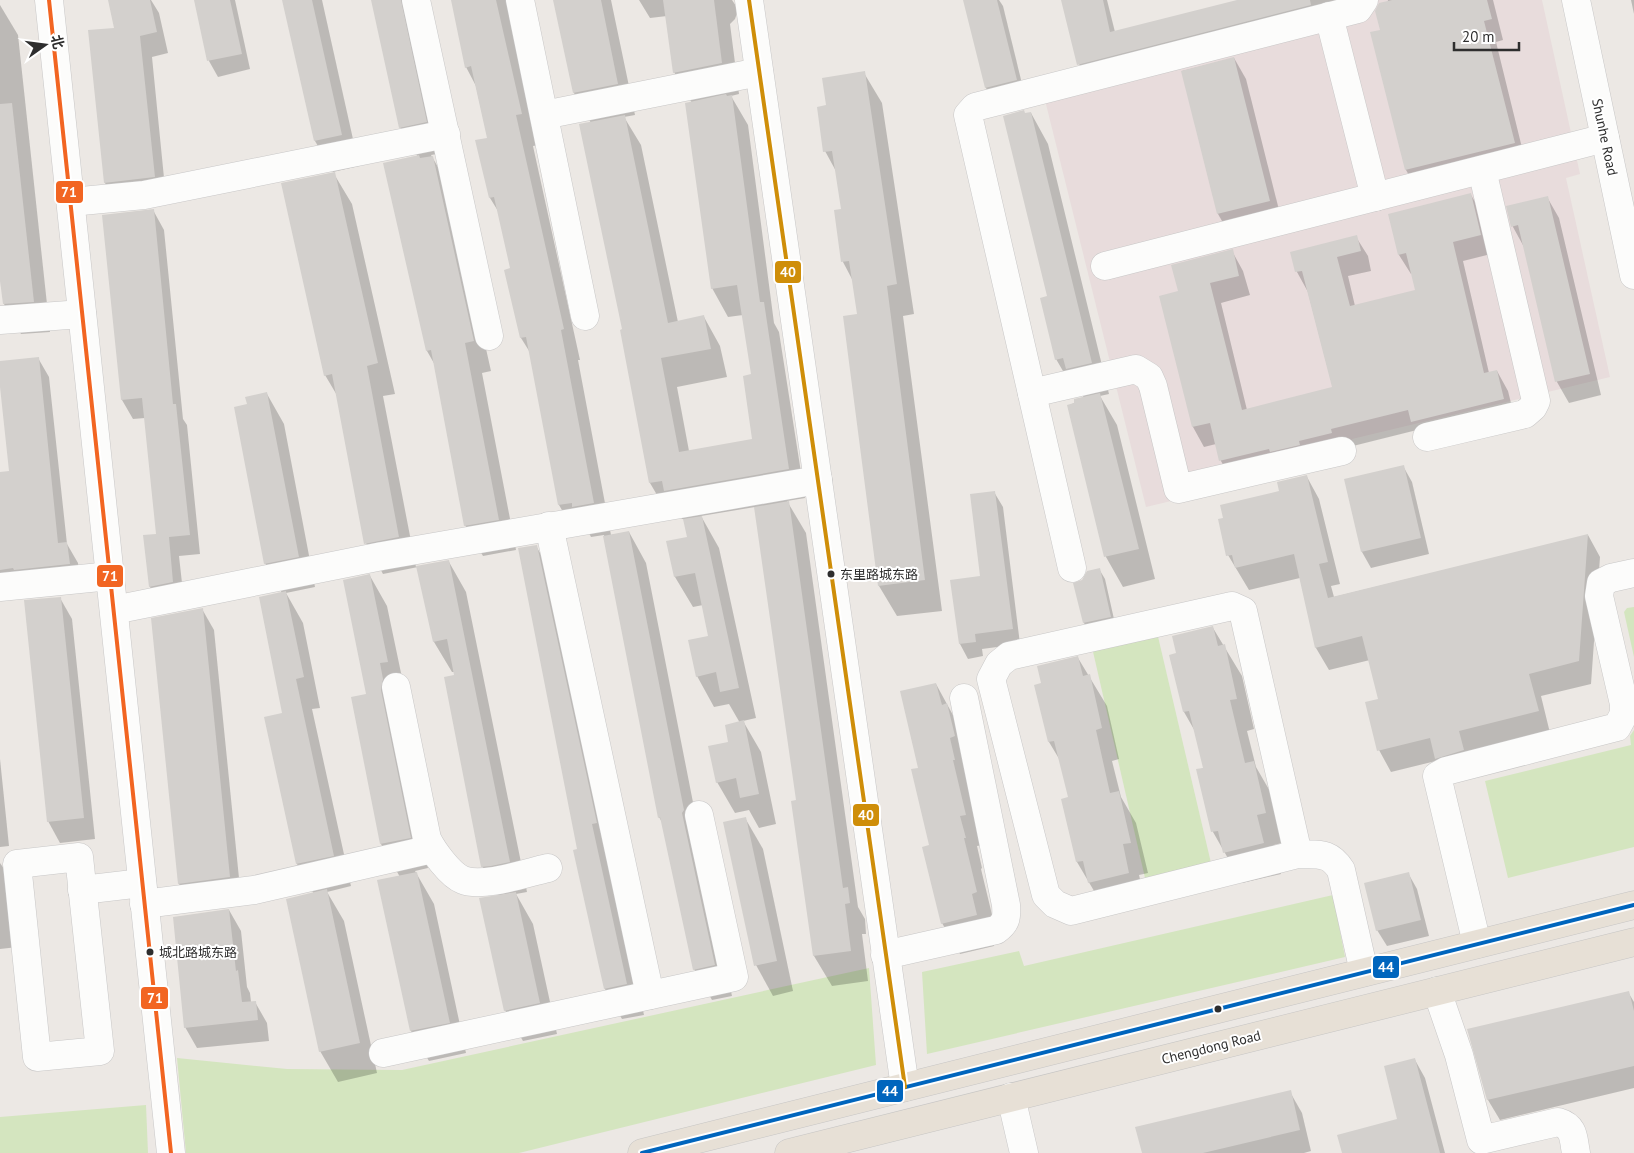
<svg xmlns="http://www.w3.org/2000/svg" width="1634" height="1153" viewBox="0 0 1634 1153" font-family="'PT Sans','Noto Sans SC',sans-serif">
  <rect width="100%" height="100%" fill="#ece8e4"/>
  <polygon fill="#e8dcdc" points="1355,0 1542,0 1580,174 1566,178 1610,377 1352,439 1356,457 1146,507 1040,80"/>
  <g fill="#d4e5bf">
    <polygon points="1634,607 1634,657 1624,612 1627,608"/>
    <polygon points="1156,628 1211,863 1145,878 1091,643"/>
    <polygon points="1634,730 1634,847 1508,878 1485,781 1631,745 1630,736"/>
    <polygon points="1333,895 1345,957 927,1054 922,972 1019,951 1024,966"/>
    <polygon points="869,968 876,1065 519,1153 186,1153 177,1058 287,1069 402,1070"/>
    <polygon points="146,1105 148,1153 0,1153 0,1117"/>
  </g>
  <g fill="#0003">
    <polygon points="112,0 151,0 159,13 168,53 152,57 166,198 117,204 105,183 116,29"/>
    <polygon points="195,0 235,0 250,69 218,77 209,61"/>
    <polygon points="283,0 322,0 359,166 333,172 315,141"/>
    <polygon points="372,0 415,0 443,153 431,155 450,188 491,371 482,373 516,550 483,556 465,525 435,365 427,351 385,164 418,157 400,127"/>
    <polygon points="452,0 506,0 539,145 533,146 580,360 578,360 611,535 629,532 646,563 701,843 699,844 732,996 712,1000 694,969 663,824 659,817 604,535 591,537 589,533 577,536 559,505 531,354 521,338 505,271 511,269 498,211 490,198 488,139 476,86 466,67"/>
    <polygon points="554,0 611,0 635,115 624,117 641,145 678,322 704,317 720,346 727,377 677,387 689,451 754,440 752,375 743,315 728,317 712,288 692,103 674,72 667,16 650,18 639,0 732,0 736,6 737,13 735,19 730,24 739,94 731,96 748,125 774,323 779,332 805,498 787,501 806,533 858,907 865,919 866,934 862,934 868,981 832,986 814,956 798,802 755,507 701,516 719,548 756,718 743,721 761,752 776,824 759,828 749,810 735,813 717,782 730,743 740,723 729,704 714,707 697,676 710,637 703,605 693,607 675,577 668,542 688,538 684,519 682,519 677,510 667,512 650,483 621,331 623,330 591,123 574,93"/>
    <polygon points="964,0 999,0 1003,6 1025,96 995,104 986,88"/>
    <polygon points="1063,0 1107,0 1115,32 1243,0 1338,0 1088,80 1079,64"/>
    <polygon points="1388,0 1493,0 1503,40 1496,42 1526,164 1418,191 1406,170 1382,31"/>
    <polygon points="1631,0 1634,0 1634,14"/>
    <polygon points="0,5 18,35 50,332 21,334 4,304 0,270"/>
    <polygon points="1234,58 1246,79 1282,222 1230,235 1218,214 1182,71"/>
    <polygon points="864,73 882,103 914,314 903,316 942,611 897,616 879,586 859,315 853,281 843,262 835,211 843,210 837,173 825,151"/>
    <polygon points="1031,113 1048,144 1109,394 1100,396 1117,425 1155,579 1123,587 1106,557 1068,406 1084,398 1079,389 1074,390 1056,359 1025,115"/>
    <polygon points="334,174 352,204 395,394 383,396 416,567 449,562 466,592 527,892 516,894 533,924 557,1034 523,1041 505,1010 499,896 482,866 454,672 452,672 434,642 418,567 383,574 366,543 338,397 325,375"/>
    <polygon points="1471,195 1482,214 1491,254 1463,261 1489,373 1497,371 1508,391 1515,419 1417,430 1341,449 1232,481 1221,461 1216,444 1204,447 1193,427 1161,297 1179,292 1232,251 1243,271 1250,295 1221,303 1247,410 1333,388 1308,292 1297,272 1292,253 1356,237 1368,256 1371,271 1348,276 1355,306 1416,291 1412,274 1411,274 1399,255 1389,215"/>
    <polygon points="1547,197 1559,218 1601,395 1569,403 1557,382 1524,247 1513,227 1508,207"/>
    <polygon points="153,210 164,230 183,419 187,425 200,554 179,556 184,601 161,606 150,587 158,535 145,418 133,419 122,400 104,216"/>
    <polygon points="38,358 49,377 67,544 78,563 80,584 0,590 0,487 12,486 0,362"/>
    <polygon points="267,394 284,424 315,587 286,593 303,623 320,708 312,709 351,886 327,892 344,921 377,1073 338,1082 320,1051 314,894 297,864 265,718 284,714 282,593 265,563 248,406"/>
    <polygon points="1403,466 1412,482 1429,554 1371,568 1362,552 1345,480"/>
    <polygon points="1307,477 1319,499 1340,584 1331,586 1334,597 1588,535 1600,557 1591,684 1541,696 1550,733 1391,772 1379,750 1379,700 1370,660 1329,670 1316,648 1300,578 1249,590 1228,555 1281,492"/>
    <polygon points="994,492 1003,507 1020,644 982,649 983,656 968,659 960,644 952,581 982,577"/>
    <polygon points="536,546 554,577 609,854 644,1015 622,1019 605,989 579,850"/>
    <polygon points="1099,569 1105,579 1116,628 1090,633 1084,623 1075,584 1083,581"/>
    <polygon points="370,576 387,606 405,692 398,722 428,868 415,871 434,904 466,1053 429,1061 411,1031 400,877 381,844 353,698 368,695"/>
    <polygon points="60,598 72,619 95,839 60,843 48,821"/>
    <polygon points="202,609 214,630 241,898 191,905 179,884"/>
    <polygon points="1213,628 1242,676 1254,729 1247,731 1256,767 1271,793 1282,843 1274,845 1281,874 1242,883 1213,832 1198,770 1204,768 1196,733 1184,712 1171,656 1177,654"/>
    <polygon points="1078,658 1107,706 1119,759 1112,761 1121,797 1136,823 1148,873 1139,875 1146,904 1107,913 1077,862 1063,800 1069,798 1061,762 1049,742 1043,684"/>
    <polygon points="936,684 954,717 983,845 977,846 982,868 981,869 994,923 989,924 994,946 960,954 942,923 920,768"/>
    <polygon points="0,759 9,846 0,847"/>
    <polygon points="745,818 763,849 793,991 773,996 756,965"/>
    <polygon points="0,863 13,882 18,947 0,949"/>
    <polygon points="1408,873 1417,889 1429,936 1387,946 1377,930"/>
    <polygon points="229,910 241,931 247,987 250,993 251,1002 255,1002 267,1023 269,1041 197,1048 185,1027"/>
    <polygon points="1628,992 1634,1002 1634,1088 1500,1120 1488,1100 1468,1030"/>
    <polygon points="1415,1060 1425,1078 1445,1153 1343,1153 1399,1120"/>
    <polygon points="1290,1092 1302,1113 1311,1151 1304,1153 1143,1153"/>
  </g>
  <g fill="#d3d0cd">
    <polygon points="108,0 150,0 157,32 140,36 155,177 104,183 88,30 114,28"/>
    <polygon points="194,0 230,0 242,54 207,61"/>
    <polygon points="282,0 312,0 342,135 314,141"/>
    <polygon points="371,0 401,0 427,122 399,128"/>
    <polygon points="451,0 496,0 522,114 516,115 564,329 561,330 594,503 572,507 572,503 558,505 526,337 520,338 504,270 510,268 494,197 489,198 475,140 487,138 471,66 465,68"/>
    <polygon points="553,0 601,0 618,84 573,93"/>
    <polygon points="663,0 714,0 722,63 673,73"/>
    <polygon points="963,0 997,0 1017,80 985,88"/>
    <polygon points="1061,0 1103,0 1110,32 1237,0 1310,0 1311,5 1077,65"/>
    <polygon points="1392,0 1487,0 1492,19 1484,21 1515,143 1405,170 1370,32 1380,30 1375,11 1379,3"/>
    <polygon points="1234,57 1270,201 1217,214 1181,71"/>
    <polygon points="865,71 897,284 887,286 925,580 878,586 843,316 857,314 849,261 841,262 834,210 841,209 832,151 823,152 817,107 826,105 822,78"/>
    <polygon points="726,94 727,96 732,95 760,302 764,302 789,469 664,491 662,481 649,483 620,330 622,329 579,124 625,115 668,323 704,315 711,349 661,358 679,452 752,439 743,376 751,374 737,285 711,289 685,103"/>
    <polygon points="12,103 34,302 3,304 0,281 0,104"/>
    <polygon points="1024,110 1025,113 1031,112 1092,363 1066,369 1063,358 1055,360 1040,298 1047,296 1003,116"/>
    <polygon points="419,155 420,158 433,156 474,341 465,343 499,520 464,526 431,350 426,351 383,163"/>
    <polygon points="335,172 378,363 367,366 399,537 364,544 332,374 324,376 281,183"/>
    <polygon points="1471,193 1481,235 1453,242 1484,373 1497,370 1504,399 1411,422 1408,410 1331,429 1332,433 1299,441 1300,445 1270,452 1269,449 1219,461 1210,423 1192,427 1159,296 1178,291 1171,265 1233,249 1239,276 1210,283 1242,410 1332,387 1302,271 1295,272 1290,252 1357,235 1361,251 1337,257 1350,306 1415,290 1406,253 1398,255 1388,214"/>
    <polygon points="1548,196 1590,374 1555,382 1518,225 1511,227 1506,206"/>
    <polygon points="154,209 173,404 176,404 190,535 169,537 173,582 149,587 143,535 156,534 142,398 121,400 102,215"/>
    <polygon points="39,357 58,543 67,542 70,564 14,570 13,568 0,570 0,472 9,471 0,387 0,361"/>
    <polygon points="267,392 299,557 264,564 234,407 247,404 245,397"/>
    <polygon points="1100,393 1139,549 1104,557 1067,405 1074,403 1074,399"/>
    <polygon points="1404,465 1421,538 1361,552 1344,479"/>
    <polygon points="1307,475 1328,562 1319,564 1328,598 1588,534 1579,661 1529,674 1539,711 1459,731 1464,750 1435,759 1430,738 1377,751 1365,702 1378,699 1362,636 1315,648 1294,554 1235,568 1232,555 1226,556 1218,519 1223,518 1220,505 1279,491 1277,482"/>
    <polygon points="995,491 1013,629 975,634 976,642 959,644 950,580 980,576 970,494"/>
    <polygon points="789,501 843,888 848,887 850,903 845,904 851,951 813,956 791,801 796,800 754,507"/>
    <polygon points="702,516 739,688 720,692 716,672 696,677 688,640 708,636 695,573 674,577 666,541 687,537 683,519"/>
    <polygon points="629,531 684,810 682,813 715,965 693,970 660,817 658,818 603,536"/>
    <polygon points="537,545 597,823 592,824 627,984 604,989 573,850 577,849 518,548"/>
    <polygon points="449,560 510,862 491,866 481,867 444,677 454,675 447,639 433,642 416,566"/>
    <polygon points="1100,568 1111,617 1083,623 1073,583 1082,580 1087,571"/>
    <polygon points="370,574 388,662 380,663 383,679 381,690 411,838 380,844 351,697 366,694 343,580"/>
    <polygon points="286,591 304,677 296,679 334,856 296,864 264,717 282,713 259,597"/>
    <polygon points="61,597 84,818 47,822 24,600"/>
    <polygon points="203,608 230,877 178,884 151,618"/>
    <polygon points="1213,626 1218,646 1225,644 1237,699 1230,700 1245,763 1254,761 1266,813 1257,815 1264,843 1223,853 1218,831 1211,832 1196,769 1203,768 1189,711 1183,712 1169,655 1176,653 1172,636"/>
    <polygon points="1078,656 1083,676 1090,674 1102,728 1096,730 1110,793 1119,791 1131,843 1123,844 1129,873 1088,883 1083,861 1076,862 1061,799 1068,797 1054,741 1048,742 1034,685 1041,683 1037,666"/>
    <polygon points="936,683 942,705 947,703 955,736 950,738 955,760 953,760 966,815 960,816 966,838 964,838 977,892 972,894 977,915 941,924 922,847 929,845 911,769 918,768 900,691"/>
    <polygon points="744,720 759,794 740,798 736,778 716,783 708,746 728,742 725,725"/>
    <polygon points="746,817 777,961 754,966 723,822"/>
    <polygon points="417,872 450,1023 410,1031 377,880"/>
    <polygon points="1409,872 1421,920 1376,931 1364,883"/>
    <polygon points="327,889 360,1043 319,1052 286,899"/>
    <polygon points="516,892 540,1003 504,1011 479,898"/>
    <polygon points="229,909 236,971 238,970 242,1002 256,1001 258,1020 184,1028 173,917"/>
    <polygon points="1629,991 1634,1011 1634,1066 1487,1100 1467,1029"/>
    <polygon points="1415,1058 1440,1153 1342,1153 1337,1135 1397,1119 1384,1066"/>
    <polygon points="1291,1090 1300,1130 1203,1153 1142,1153 1135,1127"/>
  </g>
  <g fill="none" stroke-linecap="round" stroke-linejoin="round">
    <defs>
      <g id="minor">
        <polyline points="49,0 171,1153"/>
        <polyline points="416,0 489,336"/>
        <polyline points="520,0 585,316"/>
        <polyline points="749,0 905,1087"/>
        <polyline points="1576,0 1634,275"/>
        <polyline points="1329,16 1375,197"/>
        <polyline points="544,115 759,72"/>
        <polyline points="71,202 144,195 446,134"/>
        <polyline points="1105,266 1605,138"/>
        <polyline points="0,320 82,314"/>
        <polyline points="1032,393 1136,369 1149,377 1153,386 1178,489 1342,451"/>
        <polyline points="1427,437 1525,414 1533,407 1536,401 1482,170"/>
        <polyline points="549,526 650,995"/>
        <polyline points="1072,568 968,115 975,107 1358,9 1364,0"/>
        <polyline points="0,587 110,576"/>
        <polyline points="114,610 382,556 818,480"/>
        <path d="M396,687L427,839C433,851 450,875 463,880C483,888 526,873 548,868"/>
        <path d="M1298,854L1243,611L1232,606L1009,656L999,664L991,679L1046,895L1055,904L1071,911L1298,854C1318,855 1329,851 1341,870L1364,972"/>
        <polygon points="79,857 100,1051 37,1057 17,864"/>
        <polyline points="82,890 142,883"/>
        <polyline points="144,904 254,890 432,849"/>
        <polyline points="1477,944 1437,776 1446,771 1617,727 1624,714 1624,704 1599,596 1601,583 1611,578 1634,573"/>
        <path d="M885,955L996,930C1006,923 1007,918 1006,905L964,698"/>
        <path d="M1437,991L1459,1055L1481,1140L1558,1122C1575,1127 1573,1138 1576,1153"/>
        <polyline points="383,1053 734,977 699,815"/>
        <polyline points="1011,1097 1024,1153"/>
      </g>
      <g id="major">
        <polyline points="642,1153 1634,905"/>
        <polyline points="789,1153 1634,942"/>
      </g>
    </defs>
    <use href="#minor" stroke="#c8c7c7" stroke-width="29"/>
    <use href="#major" stroke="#c6c5c4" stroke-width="29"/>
    <use href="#minor" stroke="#fcfcfb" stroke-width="28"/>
    <use href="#major" stroke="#e7e0d6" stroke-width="28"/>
    <defs>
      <polyline id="bus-1" points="49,0 171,1153"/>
      <polyline id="bus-2" points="642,1153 1634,905"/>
      <polyline id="bus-3" points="749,0 905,1087"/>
    </defs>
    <use href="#bus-1" stroke="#fff" stroke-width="8"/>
    <use href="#bus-2" stroke="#fff" stroke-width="8"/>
    <use href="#bus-3" stroke="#fff" stroke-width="8"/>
    <use href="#bus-1" stroke="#f26522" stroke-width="4"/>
    <use href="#bus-2" stroke="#0065bd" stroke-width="4"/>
    <use href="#bus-3" stroke="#cf8e09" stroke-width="4"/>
  </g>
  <g fill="#2e2e2e" stroke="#fff" stroke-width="2">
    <circle cx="831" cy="574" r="4.5"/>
    <circle cx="150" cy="952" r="4.5"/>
    <circle cx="1218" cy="1009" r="4.5"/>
  </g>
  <g text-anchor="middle" stroke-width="4" stroke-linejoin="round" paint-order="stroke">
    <g font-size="13" fill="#2e2e2e" stroke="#fff" text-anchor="start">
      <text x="840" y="579">东里路城东路</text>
      <text x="159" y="957">城北路城东路</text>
    </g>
    <g font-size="14" fill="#2e2e2e" stroke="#fff">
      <text transform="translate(1605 137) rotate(78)" y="5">Shunhe Road</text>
      <text transform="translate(1211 1047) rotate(-14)" y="5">Chengdong Road</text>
    </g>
  </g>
  <g stroke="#fff" stroke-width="2">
    <rect x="55" y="180" width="29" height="24" rx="5" fill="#f26522"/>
    <rect x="774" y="260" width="28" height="24" rx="5" fill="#cf8e09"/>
    <rect x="96" y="564" width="28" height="24" rx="5" fill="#f26522"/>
    <rect x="852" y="803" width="28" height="24" rx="5" fill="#cf8e09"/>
    <rect x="1372" y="955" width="28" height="24" rx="5" fill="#0065bd"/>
    <rect x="140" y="986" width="29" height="24" rx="5" fill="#f26522"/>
    <rect x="876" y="1079" width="28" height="24" rx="5" fill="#0065bd"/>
  </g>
  <g font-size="14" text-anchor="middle" font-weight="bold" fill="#fff">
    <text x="69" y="197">71</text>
    <text x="788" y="277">40</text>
    <text x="110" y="581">71</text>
    <text x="866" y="820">40</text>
    <text x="1386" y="972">44</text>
    <text x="155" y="1003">71</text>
    <text x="890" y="1096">44</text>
  </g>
  <g transform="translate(45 45) rotate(76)" stroke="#ffffff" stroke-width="4" paint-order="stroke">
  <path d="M0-4L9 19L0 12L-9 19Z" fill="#2e2e2e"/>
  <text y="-8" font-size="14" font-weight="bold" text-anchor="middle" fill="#2e2e2e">北</text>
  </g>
  <path d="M1454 42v8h65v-8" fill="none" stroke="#2e2e2e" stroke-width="2.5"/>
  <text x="1462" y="42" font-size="15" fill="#2e2e2e" stroke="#ffffff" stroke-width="4" paint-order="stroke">20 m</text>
</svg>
